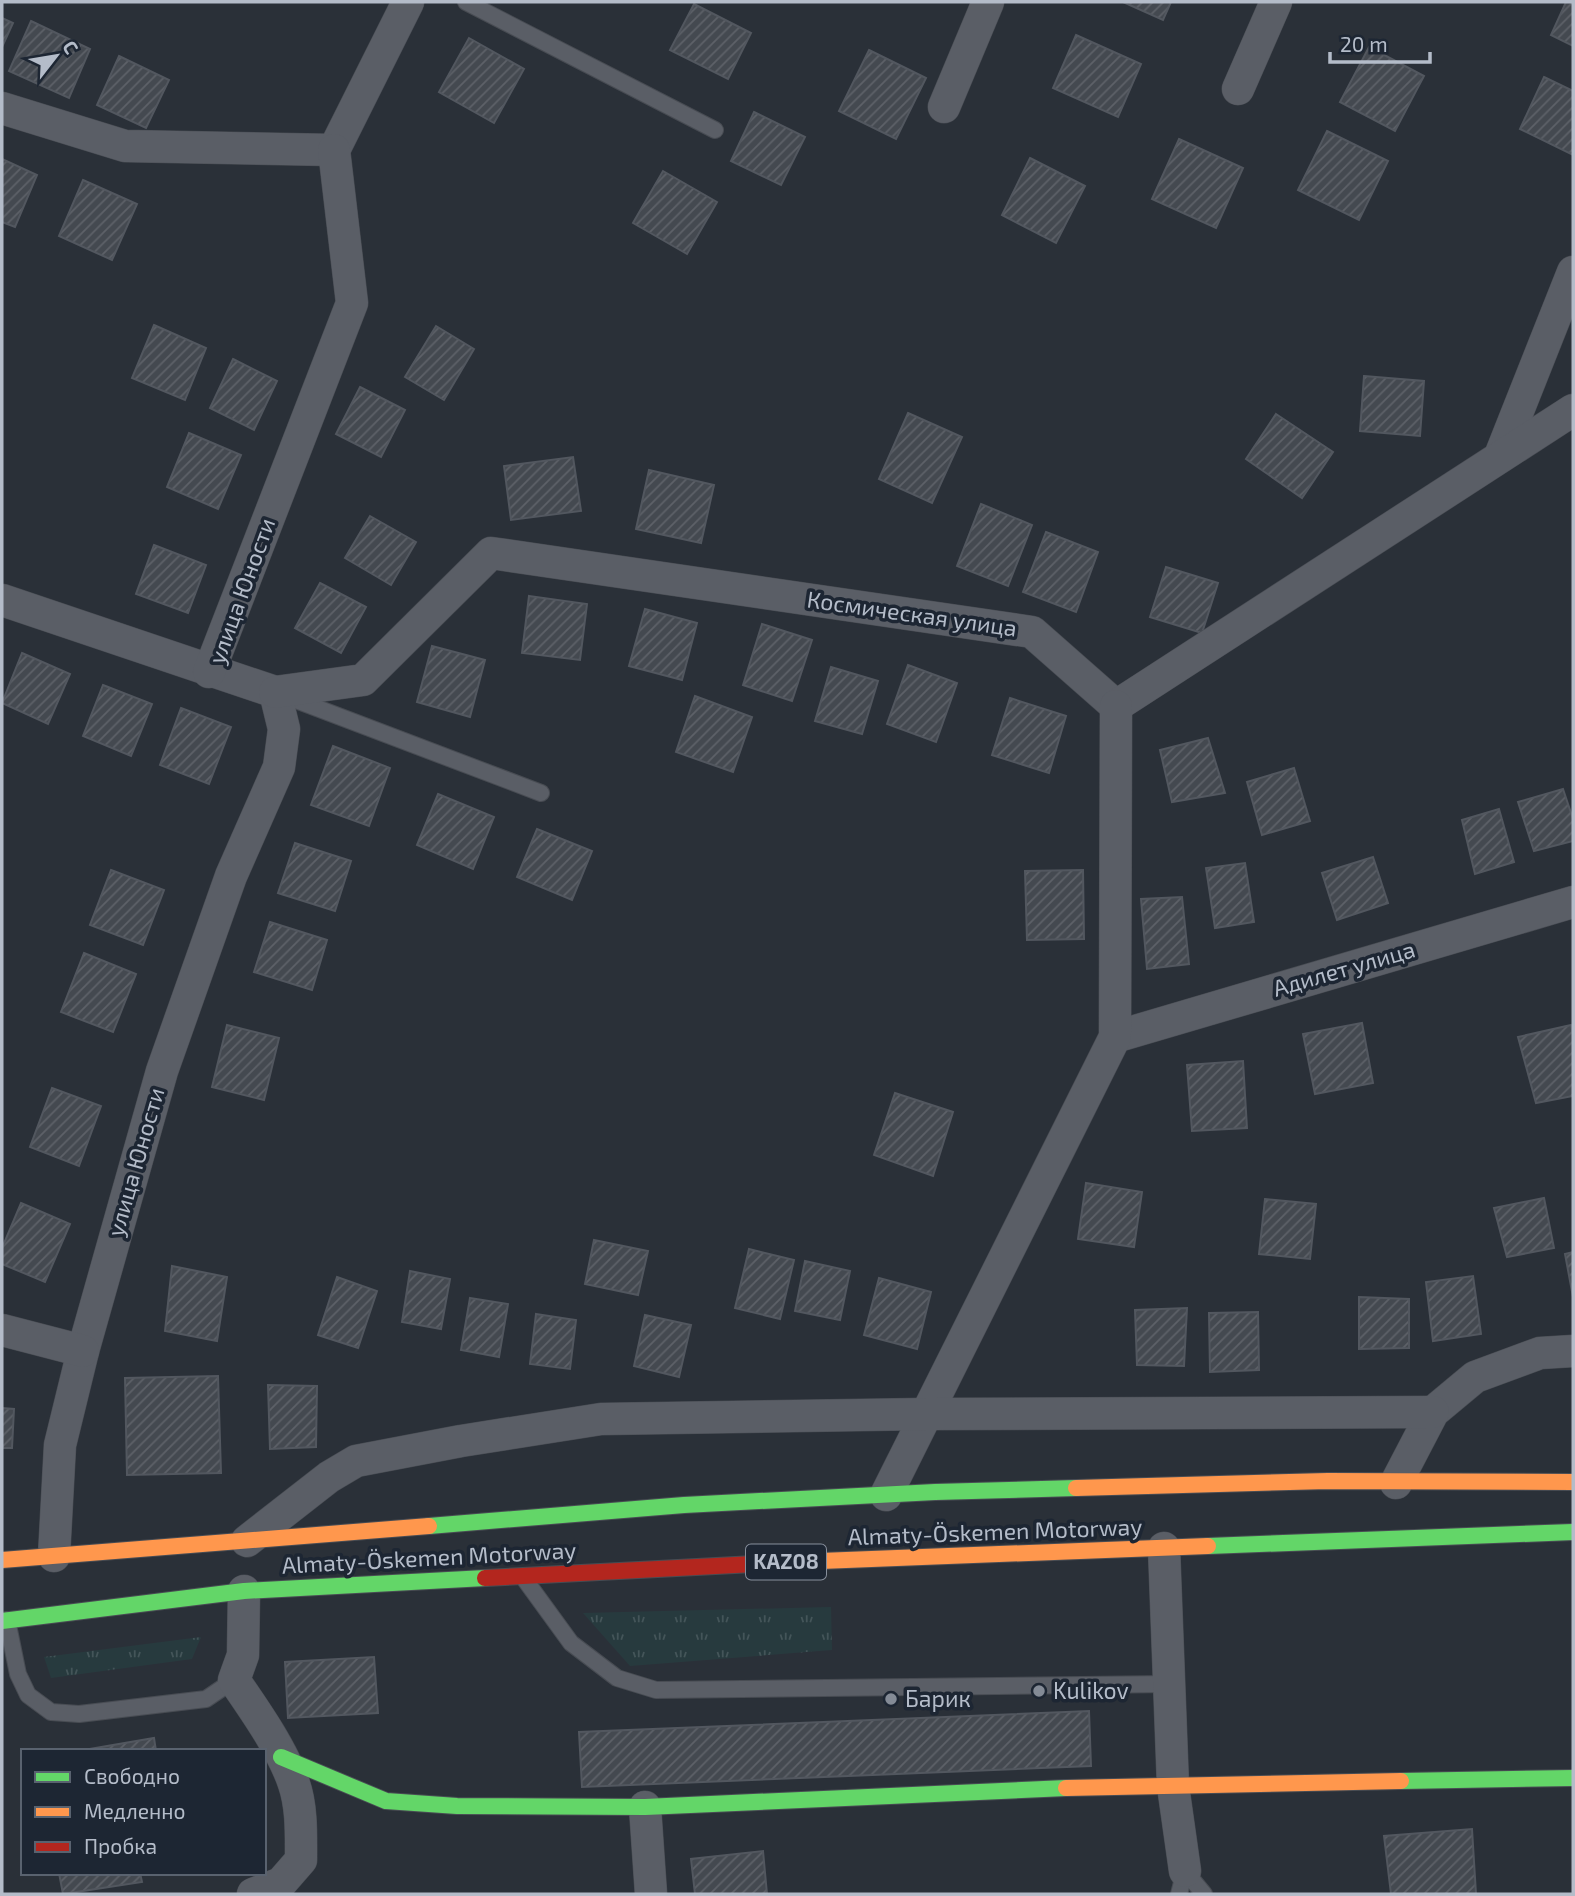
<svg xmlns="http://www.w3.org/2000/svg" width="1575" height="1896" viewBox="0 0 1575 1896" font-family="'Exo 2',sans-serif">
  <defs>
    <pattern id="grass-tufts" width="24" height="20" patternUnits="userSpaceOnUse" patternTransform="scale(1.75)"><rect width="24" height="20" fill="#273a3e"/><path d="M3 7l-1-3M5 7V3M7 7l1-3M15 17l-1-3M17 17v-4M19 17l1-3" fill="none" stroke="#445559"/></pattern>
    <pattern id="building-hatch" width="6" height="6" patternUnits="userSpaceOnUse" patternTransform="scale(1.75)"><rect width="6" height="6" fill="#444950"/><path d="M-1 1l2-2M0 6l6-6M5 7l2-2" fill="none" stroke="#5d6168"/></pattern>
  </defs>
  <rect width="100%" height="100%" fill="#2a3038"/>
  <g fill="url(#grass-tufts)">
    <polygon points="831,1607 832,1650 630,1666 583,1613"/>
    <polygon points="201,1637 192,1659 51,1678 44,1657"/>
  </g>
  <g fill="url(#building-hatch)" stroke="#52575f" stroke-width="2">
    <polygon points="1123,2 1171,2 1163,20"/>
    <polygon points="1566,2 1573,2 1573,46 1551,35"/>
    <polygon points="694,4 751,33 728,79 670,50"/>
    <polygon points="2,18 13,23 2,47"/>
    <polygon points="31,21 90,49 69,98 9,71"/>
    <polygon points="1076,35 1141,64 1118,117 1053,88"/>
    <polygon points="469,38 524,69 494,123 439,92"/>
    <polygon points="1369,47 1424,76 1395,131 1340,102"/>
    <polygon points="869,50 926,78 896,139 839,111"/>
    <polygon points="119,56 169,80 146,128 97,105"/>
    <polygon points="1544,77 1573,91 1573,155 1520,129"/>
    <polygon points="754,112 805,137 781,185 731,161"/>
    <polygon points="1327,131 1388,161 1359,220 1298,190"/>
    <polygon points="1179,139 1243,168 1216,228 1152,199"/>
    <polygon points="1030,158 1085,186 1056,243 1002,215"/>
    <polygon points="2,159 37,175 15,227 2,222"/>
    <polygon points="663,171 717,202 687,254 633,223"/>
    <polygon points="83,180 137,204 112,260 59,236"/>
    <polygon points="154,325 206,348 185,400 132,378"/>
    <polygon points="436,326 474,349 444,400 405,377"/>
    <polygon points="233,359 277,381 254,430 210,408"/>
    <polygon points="1364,376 1424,381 1420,436 1360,431"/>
    <polygon points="360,387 405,410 381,457 336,434"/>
    <polygon points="908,413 962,437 932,503 879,479"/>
    <polygon points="1276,414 1333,452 1302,498 1246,459"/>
    <polygon points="189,433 241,455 218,509 167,487"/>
    <polygon points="573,457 581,511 511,520 504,466"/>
    <polygon points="649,470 714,485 701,543 636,529"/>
    <polygon points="981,504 1032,525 1008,586 957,566"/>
    <polygon points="370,516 416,542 391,585 345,558"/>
    <polygon points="1046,532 1098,552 1076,612 1023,592"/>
    <polygon points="154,545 206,565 188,613 136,594"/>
    <polygon points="1166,567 1218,583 1202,633 1150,617"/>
    <polygon points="320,583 366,607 341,653 295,628"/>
    <polygon points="529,596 587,604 580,660 522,653"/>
    <polygon points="645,609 697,623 682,680 629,666"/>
    <polygon points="762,624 812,640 792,701 743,685"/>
    <polygon points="432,646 485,660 470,717 417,702"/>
    <polygon points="22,653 70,674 48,724 2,703"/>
    <polygon points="908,665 957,683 936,742 887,724"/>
    <polygon points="831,667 878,681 862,734 815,721"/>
    <polygon points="103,685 152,704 131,756 83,736"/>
    <polygon points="695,696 752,717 733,772 676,752"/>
    <polygon points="1010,698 1066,716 1049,773 992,755"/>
    <polygon points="181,708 231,727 209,784 160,765"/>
    <polygon points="1208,738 1225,793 1172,802 1160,750"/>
    <polygon points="333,746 390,768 369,826 311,805"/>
    <polygon points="1294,768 1310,821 1262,835 1247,782"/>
    <polygon points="1563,789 1573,819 1573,841 1534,851 1518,802"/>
    <polygon points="438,794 494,817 473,869 417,845"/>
    <polygon points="1499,809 1514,862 1475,874 1462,820"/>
    <polygon points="537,829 592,851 572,900 517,877"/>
    <polygon points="295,843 351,861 335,911 278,893"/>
    <polygon points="1373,857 1388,903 1337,920 1322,873"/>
    <polygon points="1245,863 1254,922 1215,928 1206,868"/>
    <polygon points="111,870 164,890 143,945 90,925"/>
    <polygon points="1083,870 1084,939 1027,940 1025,871"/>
    <polygon points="1182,897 1189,964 1147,969 1141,899"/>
    <polygon points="270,922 327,940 312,990 254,972"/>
    <polygon points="84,953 136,974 113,1032 61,1012"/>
    <polygon points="1362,1023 1373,1083 1315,1094 1303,1034"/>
    <polygon points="227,1025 279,1038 264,1100 212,1087"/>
    <polygon points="1571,1025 1573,1034 1573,1096 1536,1103 1518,1037"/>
    <polygon points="1243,1061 1247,1128 1192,1131 1187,1065"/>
    <polygon points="52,1088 101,1106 79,1166 30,1147"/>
    <polygon points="895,1093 953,1112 933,1176 874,1155"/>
    <polygon points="1086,1183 1142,1192 1134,1247 1078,1239"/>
    <polygon points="1544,1198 1554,1248 1507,1257 1494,1208"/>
    <polygon points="1265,1199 1316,1204 1310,1259 1259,1254"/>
    <polygon points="21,1203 70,1224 45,1282 2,1264 2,1248"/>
    <polygon points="594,1240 648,1251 638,1295 585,1284"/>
    <polygon points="749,1249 794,1260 780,1319 735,1308"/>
    <polygon points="1573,1252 1573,1297 1565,1254"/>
    <polygon points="805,1261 850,1271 840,1320 795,1311"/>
    <polygon points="172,1266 227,1277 217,1341 165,1331"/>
    <polygon points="410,1271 450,1279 441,1329 402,1322"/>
    <polygon points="1473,1276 1481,1334 1433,1341 1426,1282"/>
    <polygon points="337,1277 377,1291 358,1348 318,1335"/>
    <polygon points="879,1278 931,1292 917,1349 864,1335"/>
    <polygon points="1359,1297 1409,1299 1409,1348 1359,1349"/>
    <polygon points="470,1298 508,1304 499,1357 461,1350"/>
    <polygon points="1187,1308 1184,1366 1137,1365 1135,1310"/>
    <polygon points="1258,1312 1259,1370 1210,1372 1209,1313"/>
    <polygon points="536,1314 576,1320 570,1369 530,1364"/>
    <polygon points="645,1315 691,1325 679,1377 634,1366"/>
    <polygon points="218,1376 221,1473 127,1475 125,1378"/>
    <polygon points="268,1385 317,1386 316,1447 270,1449"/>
    <polygon points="2,1408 14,1409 12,1448 2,1448"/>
    <polygon points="374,1657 378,1713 288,1718 285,1662"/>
    <polygon points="1089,1711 1091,1766 582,1787 579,1732"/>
    <polygon points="154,1738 156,1751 78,1751"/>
    <polygon points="1472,1829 1476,1894 1391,1894 1384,1836"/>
    <polygon points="763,1851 767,1894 695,1894 691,1859"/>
    <polygon points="59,1873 140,1873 142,1882 63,1894"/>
  </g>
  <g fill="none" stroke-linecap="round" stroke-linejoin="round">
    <defs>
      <g id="lane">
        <polyline points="466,2 715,130"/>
        <polyline points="288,697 541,793"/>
        <polyline points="523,1577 571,1643 617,1678 656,1690 1170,1684"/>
        <polyline points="7,1620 18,1674 28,1695 51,1712 79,1714 206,1699 234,1680"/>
        <polyline points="1185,1871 1204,1894"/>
        <polyline points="1179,1894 1185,1871"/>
      </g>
      <g id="street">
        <polyline points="1238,89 1276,2"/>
        <polyline points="944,107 988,2"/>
        <polyline points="2,108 125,146 334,150"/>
        <polyline points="334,150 408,2"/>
        <polyline points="1500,456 1573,272"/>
        <polyline points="2,600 275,692 284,729 279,767 231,876 162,1071 83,1351 60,1445 54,1556"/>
        <polyline points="209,672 352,303 334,150"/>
        <polyline points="275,692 363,680 491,553 1032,632 1116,706"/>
        <polyline points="1116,706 1573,410"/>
        <polyline points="1115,1037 1573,902"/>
        <polyline points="2,1330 83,1351"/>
        <polyline points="1396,1483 1433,1412 1475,1377 1540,1353 1573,1351"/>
        <polyline points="886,1495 1115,1037 1116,706"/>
        <polyline points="247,1541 329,1477 356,1461 461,1441 601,1419 926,1414 1433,1412"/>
        <polyline points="1164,1548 1173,1786 1185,1871"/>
        <path d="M244,1591L243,1655L234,1680C254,1709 283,1750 294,1784C302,1807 301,1835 301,1860L281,1883L253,1894"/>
        <polyline points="645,1807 651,1894"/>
      </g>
      <g id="fast">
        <polyline points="429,1526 684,1505 935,1492 1076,1488"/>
        <polyline points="1208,1546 1573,1532"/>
        <polyline points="2,1621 244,1591 485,1578"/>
        <polyline points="281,1757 386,1801 457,1806 645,1807 1066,1788"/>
        <polyline points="1401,1781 1573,1778"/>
      </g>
      <g id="slow">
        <polyline points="1076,1488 1328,1481 1573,1482"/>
        <polyline points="2,1560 429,1526"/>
        <polyline points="795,1562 1208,1546"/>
        <polyline points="1066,1788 1401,1781"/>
      </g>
      <polyline id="jam" points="485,1578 795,1562"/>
    </defs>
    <use href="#lane" stroke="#484c53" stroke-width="18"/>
    <use href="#street" stroke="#484c53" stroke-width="33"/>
    <use href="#fast" stroke="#484c53" stroke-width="18"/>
    <use href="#slow" stroke="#484c53" stroke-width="18"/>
    <use href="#jam" stroke="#484c53" stroke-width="18"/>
    <use href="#lane" stroke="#5a5e66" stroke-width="16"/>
    <use href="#street" stroke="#5a5e66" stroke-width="32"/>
    <use href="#fast" stroke="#63d668" stroke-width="16"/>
    <use href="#slow" stroke="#ff974d" stroke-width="16"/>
    <use href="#jam" stroke="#b3261e" stroke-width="16"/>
  </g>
  <g fill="#848b96" stroke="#1d2633" stroke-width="2.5">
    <circle cx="1039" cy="1691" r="7"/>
    <circle cx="891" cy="1699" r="7"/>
  </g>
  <g text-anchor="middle" stroke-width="7" stroke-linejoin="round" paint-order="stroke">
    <rect fill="#1d2633" stroke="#878f9c" stroke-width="2" x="746" y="1544.5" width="80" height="35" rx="5"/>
    <g font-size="21" font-weight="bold" fill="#b4bcc9">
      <text x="786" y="1569">KAZ08</text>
    </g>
    <g font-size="23" fill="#b4bcc9" stroke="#1d2633">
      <text transform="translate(242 591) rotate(-70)" y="8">улица Юности</text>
      <text transform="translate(912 614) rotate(8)" y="8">Космическая улица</text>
      <text transform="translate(1344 969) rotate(-16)" y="8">Адилет улица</text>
      <text transform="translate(136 1162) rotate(-74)" y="8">улица Юности</text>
      <text transform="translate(995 1532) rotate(-2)" y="8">Almaty-Öskemen Motorway</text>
      <text transform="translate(429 1558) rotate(-3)" y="8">Almaty-Öskemen Motorway</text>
    </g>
    <g font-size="23" fill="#b4bcc9" stroke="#1d2633" text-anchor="start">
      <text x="1053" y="1699">Kulikov</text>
      <text x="905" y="1707">Барик</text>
    </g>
  </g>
  <rect width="1575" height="1896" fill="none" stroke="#b4bcc9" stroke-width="7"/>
  <rect x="21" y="1749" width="245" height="126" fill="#1d2633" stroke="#59626f" stroke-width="2"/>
  <rect x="35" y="1772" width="35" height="10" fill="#63d668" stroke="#59626f" stroke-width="2"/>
  <text x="84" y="1784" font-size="21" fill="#b4bcc9">Свободно</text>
  <rect x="35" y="1807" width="35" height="10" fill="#ff974d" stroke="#59626f" stroke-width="2"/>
  <text x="84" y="1819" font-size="21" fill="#b4bcc9">Медленно</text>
  <rect x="35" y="1842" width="35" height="10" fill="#b3261e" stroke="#59626f" stroke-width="2"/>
  <text x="84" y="1854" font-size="21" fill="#b4bcc9">Пробка</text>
  <g transform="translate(56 56) rotate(59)" stroke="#1d2633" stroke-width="5" paint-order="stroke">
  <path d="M0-5L12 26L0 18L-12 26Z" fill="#b4bcc9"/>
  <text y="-10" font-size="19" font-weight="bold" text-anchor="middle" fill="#b4bcc9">С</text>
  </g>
  <path d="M1330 52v10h100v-10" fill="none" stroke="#b4bcc9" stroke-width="3.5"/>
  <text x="1340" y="52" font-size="21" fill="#b4bcc9" stroke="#1d2633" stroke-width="5" paint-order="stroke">20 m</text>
</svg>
